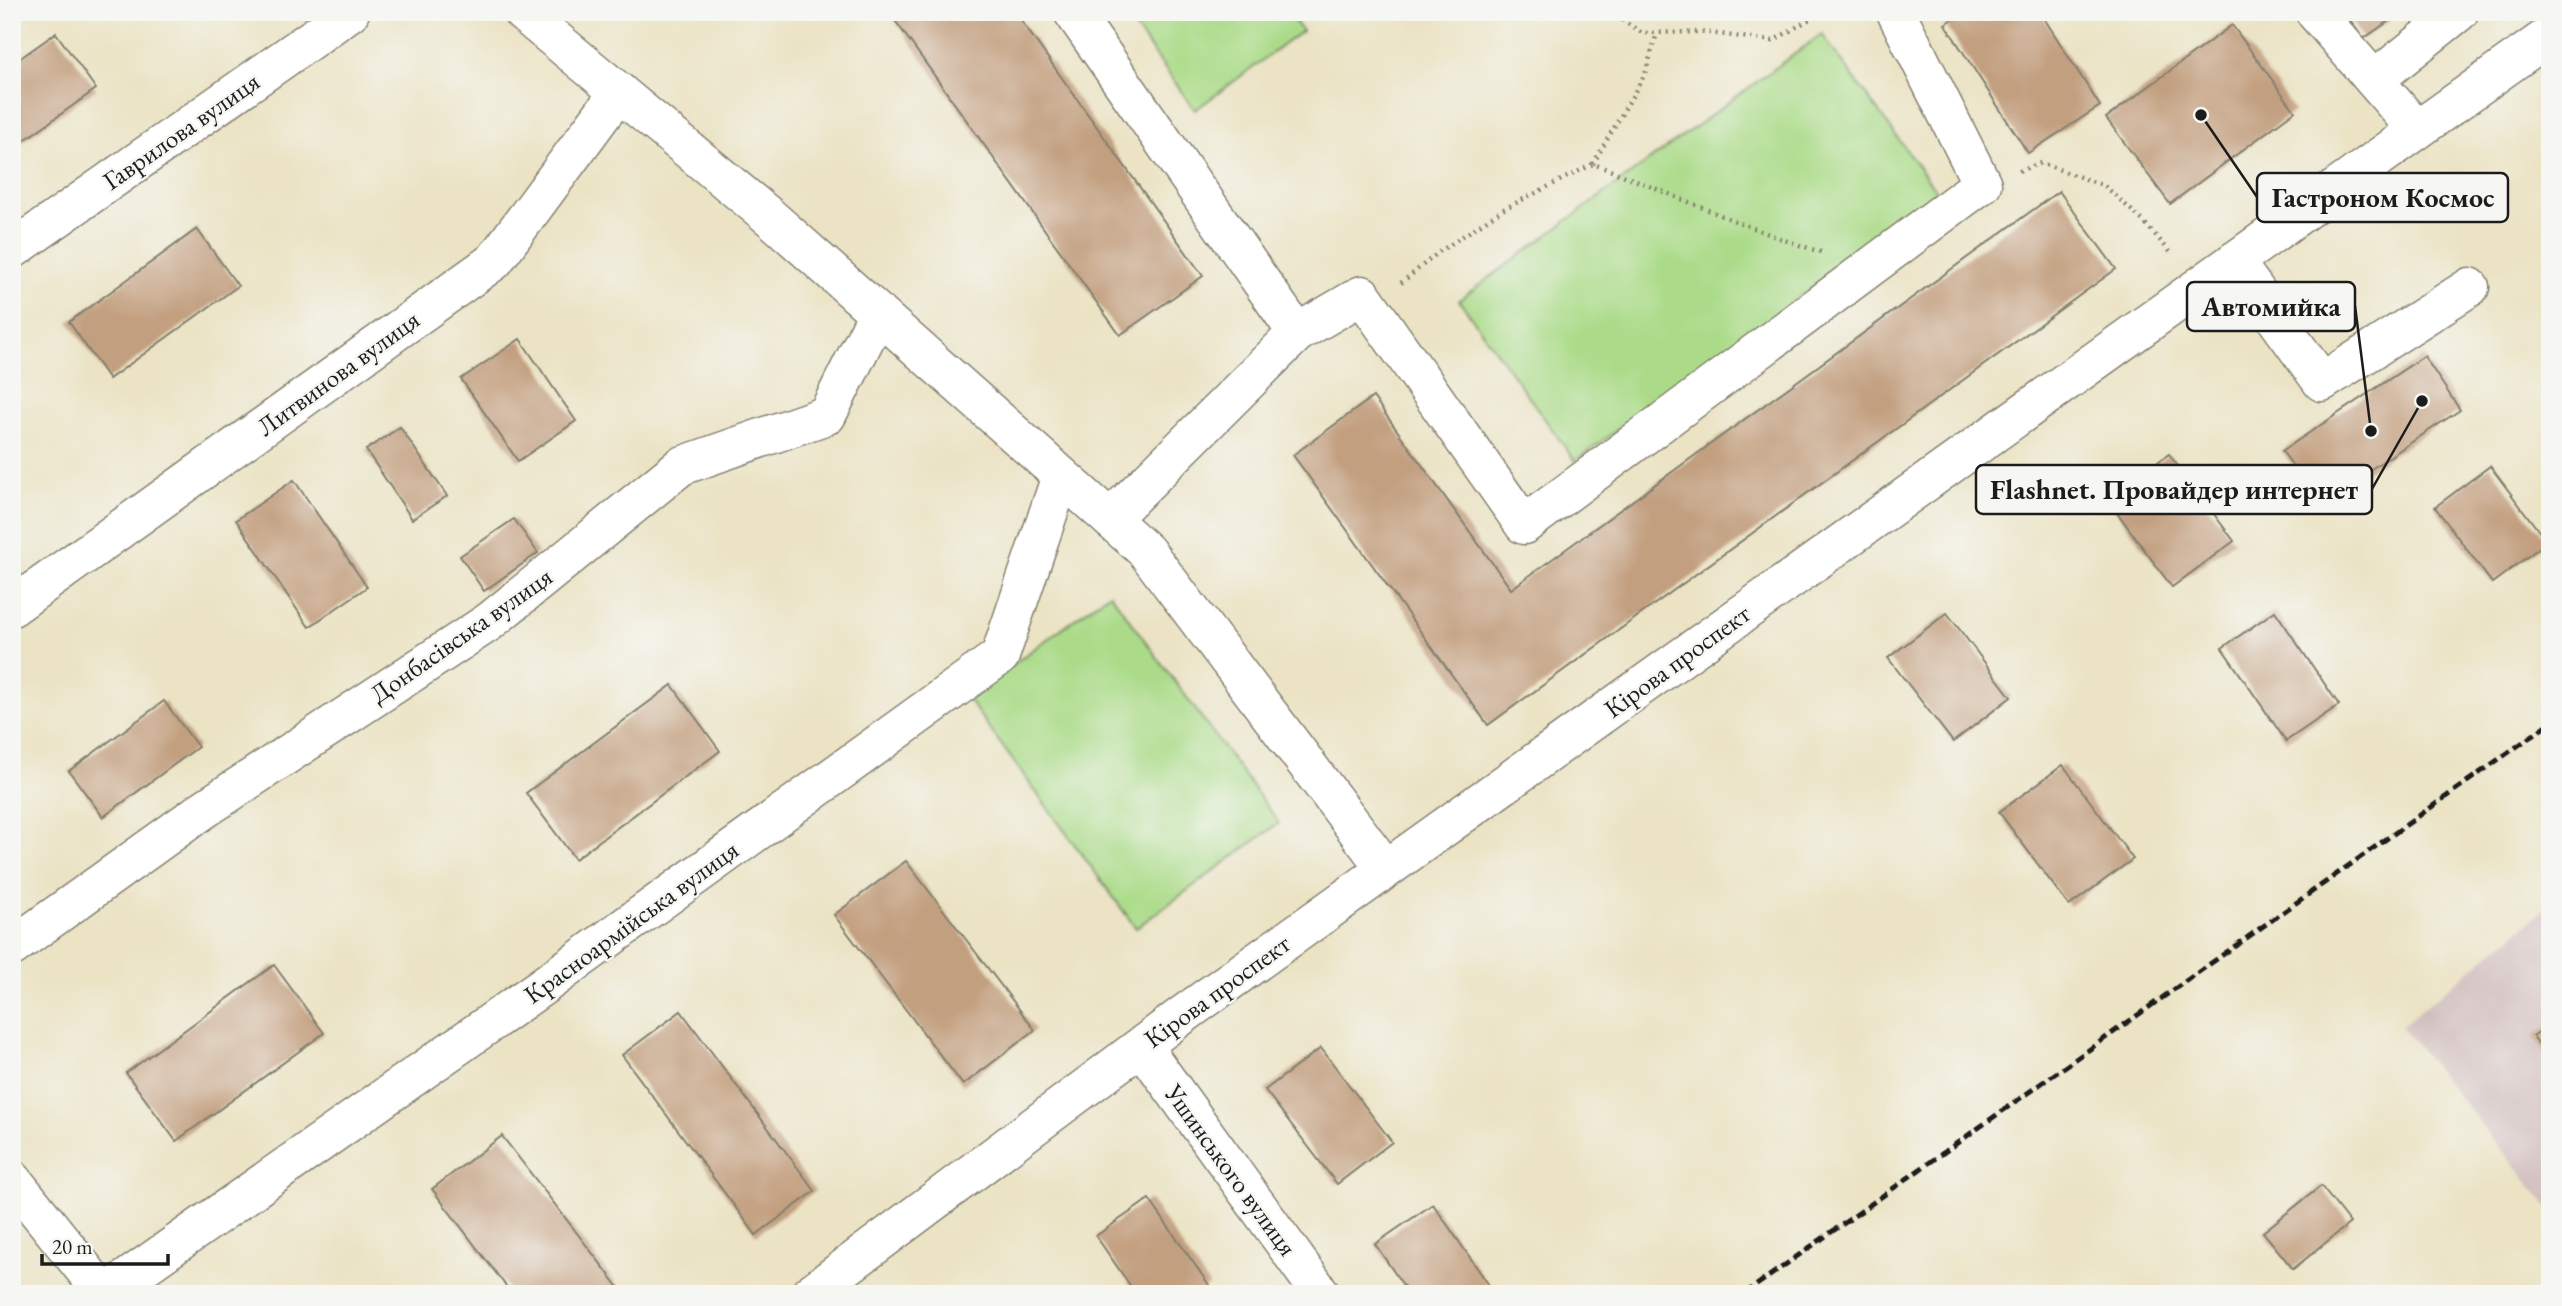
<svg xmlns="http://www.w3.org/2000/svg" width="2562" height="1306" viewBox="0 0 2562 1306" font-family="'EB Garamond',serif">
  <rect width="100%" height="100%" fill="#f6f6f2"/>
  <filter id="ink" filterUnits="userSpaceOnUse"><feTurbulence type="fractalNoise" baseFrequency=".0143" numOctaves="2"/><feDisplacementMap in="SourceGraphic" scale="14" xChannelSelector="R" yChannelSelector="G"/><feConvolveMatrix kernelMatrix="1 2 1 2 8 2 1 2 1" color-interpolation-filters="sRGB"/></filter>
  <filter id="wash" filterUnits="userSpaceOnUse"><feTurbulence type="fractalNoise" baseFrequency=".00686" numOctaves="4" result="noise"/><feDisplacementMap in="SourceGraphic" scale="28" xChannelSelector="R" yChannelSelector="G"/><feGaussianBlur stdDeviation="1.57" result="paint"/><feColorMatrix in="noise" values="0 0 0 0 0 0 0 0 0 0 0 0 0 0 0 0 0 1.4 0 .05"/><feComposite in="paint" operator="in"/></filter>
  <g filter="url(#wash)">
    <rect width="100%" height="100%" fill="#ebe3c4"/>
    <polygon fill="#d2bfc0" points="2550,905 2550,1209 2401,1026"/>
    <g fill="#abdb89" stroke="#647c52" stroke-width="2">
      <polygon points="1124,12 1288,12 1302,31 1195,110"/>
      <polygon points="1822,34 1939,195 1575,461 1459,300"/>
      <polygon points="1110,593 1279,823 1136,928 967,698"/>
    </g>
    <g id="blocks">
      <g fill="#c29f7f">
        <polygon points="889,12 1015,12 1203,276 1120,335"/>
        <polygon points="1963,12 2040,12 2100,106 2028,153 1945,24"/>
        <polygon points="2345,12 2402,12 2363,39"/>
        <polygon points="2232,25 2295,111 2170,204 2106,118"/>
        <polygon points="56,33 96,89 12,149 12,64"/>
        <polygon points="2059,191 2116,269 1488,725 1293,455 1373,397 1511,589"/>
        <polygon points="197,229 238,286 109,379 69,322"/>
        <polygon points="520,339 576,421 518,461 461,379"/>
        <polygon points="2424,356 2460,410 2320,503 2282,451"/>
        <polygon points="400,427 447,496 412,519 366,450"/>
        <polygon points="2169,454 2234,541 2172,587 2107,499"/>
        <polygon points="2490,466 2547,542 2492,583 2435,507"/>
        <polygon points="294,480 367,587 309,627 236,520"/>
        <polygon points="514,519 538,553 484,591 460,556"/>
        <polygon points="2275,611 2339,705 2286,741 2222,648"/>
        <polygon points="1947,613 2011,697 1953,742 1888,658"/>
        <polygon points="672,685 720,751 575,859 526,793"/>
        <polygon points="164,701 198,747 103,817 69,771"/>
        <polygon points="2063,765 2133,859 2069,906 1999,812"/>
        <polygon points="906,861 1035,1030 963,1085 834,915"/>
        <polygon points="274,965 324,1033 176,1141 126,1073"/>
        <polygon points="681,1011 815,1191 756,1235 622,1055"/>
        <polygon points="2550,1024 2550,1060 2533,1036"/>
        <polygon points="1321,1048 1392,1142 1337,1184 1265,1090"/>
        <polygon points="502,1136 624,1294 512,1294 432,1189"/>
        <polygon points="2321,1186 2350,1223 2293,1269 2263,1232"/>
        <polygon points="1149,1199 1209,1285 1197,1294 1136,1294 1096,1236"/>
        <polygon points="1433,1204 1491,1288 1483,1294 1409,1294 1375,1244"/>
      </g>
    </g>
  </g>
  <g filter="url(#ink)">
    <use href="#blocks" fill-opacity="0" stroke="#848070" stroke-width="2"/>
    <g fill="none" stroke-linecap="round" stroke-linejoin="round">
      <defs>
        <g id="minor">
          <polyline points="522,12 771,218 1146,551 1386,869"/>
          <polyline points="1073,12 1297,333 1110,519"/>
          <polyline points="2315,12 2417,130"/>
          <polyline points="2374,80 2459,12"/>
          <polyline points="12,250 350,12"/>
          <polyline points="2234,261 2322,382 2470,287"/>
          <polyline points="1297,333 1362,295 1524,525 1982,184 1896,12"/>
          <polyline points="12,607 494,261 619,92"/>
          <polyline points="12,947 203,810 489,622 681,466 827,415 878,313"/>
          <polyline points="1142,1046 1321,1294"/>
          <polyline points="12,1179 104,1294"/>
          <polyline points="105,1294 540,988 1000,656 1061,476"/>
          <polyline points="810,1294 1184,1014 2550,35"/>
        </g>
      </defs>
      <use href="#minor" stroke="#848070" stroke-width="41"/>
      <g stroke="#848070" stroke-width="4.5" stroke-dasharray="2 5" stroke-linecap="butt">
        <polyline points="1610,12 1642,33 1702,32 1773,41 1822,12"/>
        <polyline points="1593,164 1645,74 1657,33"/>
        <polyline points="2019,171 2041,163 2105,186 2143,221 2172,254"/>
        <path d="M1401,283L1439,252L1502,210L1593,164C1670,192 1743,228 1821,252"/>
        <polyline points="2043,1294 2047,1291 2049,1294"/>
      </g>
      <use href="#minor" stroke="#fff" stroke-width="38"/>
      <polyline stroke="#1c1c1c" stroke-width="5" stroke-dasharray="10 5" stroke-linecap="butt" points="1744,1294 2550,723"/>
    </g>
  </g>
  <g text-anchor="middle" stroke-width="5" stroke-linejoin="round" paint-order="stroke">
    <g font-size="26" fill="#1c1c1c" stroke="#f6f6f2">
      <text transform="translate(181 131) rotate(-35)" y="9">Гаврилова вулиця</text>
      <text transform="translate(338 373) rotate(-36)" y="9">Литвинова вулиця</text>
      <text transform="translate(461 635) rotate(-35)" y="9">Донбасівська вулиця</text>
      <text transform="translate(1677 661) rotate(-36)" y="9">Кірова проспект</text>
      <text transform="translate(631 922) rotate(-36)" y="9">Красноармійська вулиця</text>
      <text transform="translate(1217 991) rotate(-36)" y="9">Кірова проспект</text>
      <text transform="translate(1231 1170) rotate(54)" y="9">Ушинського вулиця</text>
    </g>
  </g>
  <path fill="none" stroke="#1c1c1c" stroke-width="2.5" d="M2201 115L2257 197M2371 431L2355 306M2422 401L2372 489"/>
  <g fill="#1c1c1c" stroke="#f6f6f2" stroke-width="2.5">
    <circle cx="2201" cy="115" r="7"/>
    <circle cx="2371" cy="431" r="7"/>
    <circle cx="2422" cy="401" r="7"/>
  </g>
  <g fill="#f6f6f2" stroke="#1c1c1c" stroke-width="2.5">
    <rect x="2257" y="173" width="251" height="49" rx="7"/>
    <rect x="2187" y="282" width="168" height="49" rx="7"/>
    <rect x="1976" y="465" width="396" height="49" rx="7"/>
  </g>
  <g font-size="28" text-anchor="middle" font-weight="bold" fill="#1c1c1c">
    <text x="2383" y="207">Гастроном Космос</text>
    <text x="2271" y="316">Автомийка</text>
    <text x="2174" y="499">Flashnet. Провайдер интернет</text>
  </g>
  <rect width="2562" height="1306" fill="none" stroke="#f6f6f2" stroke-width="42"/>
  <path d="M42 1254v10h126v-10" fill="none" stroke="#1c1c1c" stroke-width="3.5"/>
  <text x="52" y="1254" font-size="21" fill="#1c1c1c" stroke="#f6f6f2" stroke-width="5" paint-order="stroke">20 m</text>
</svg>
